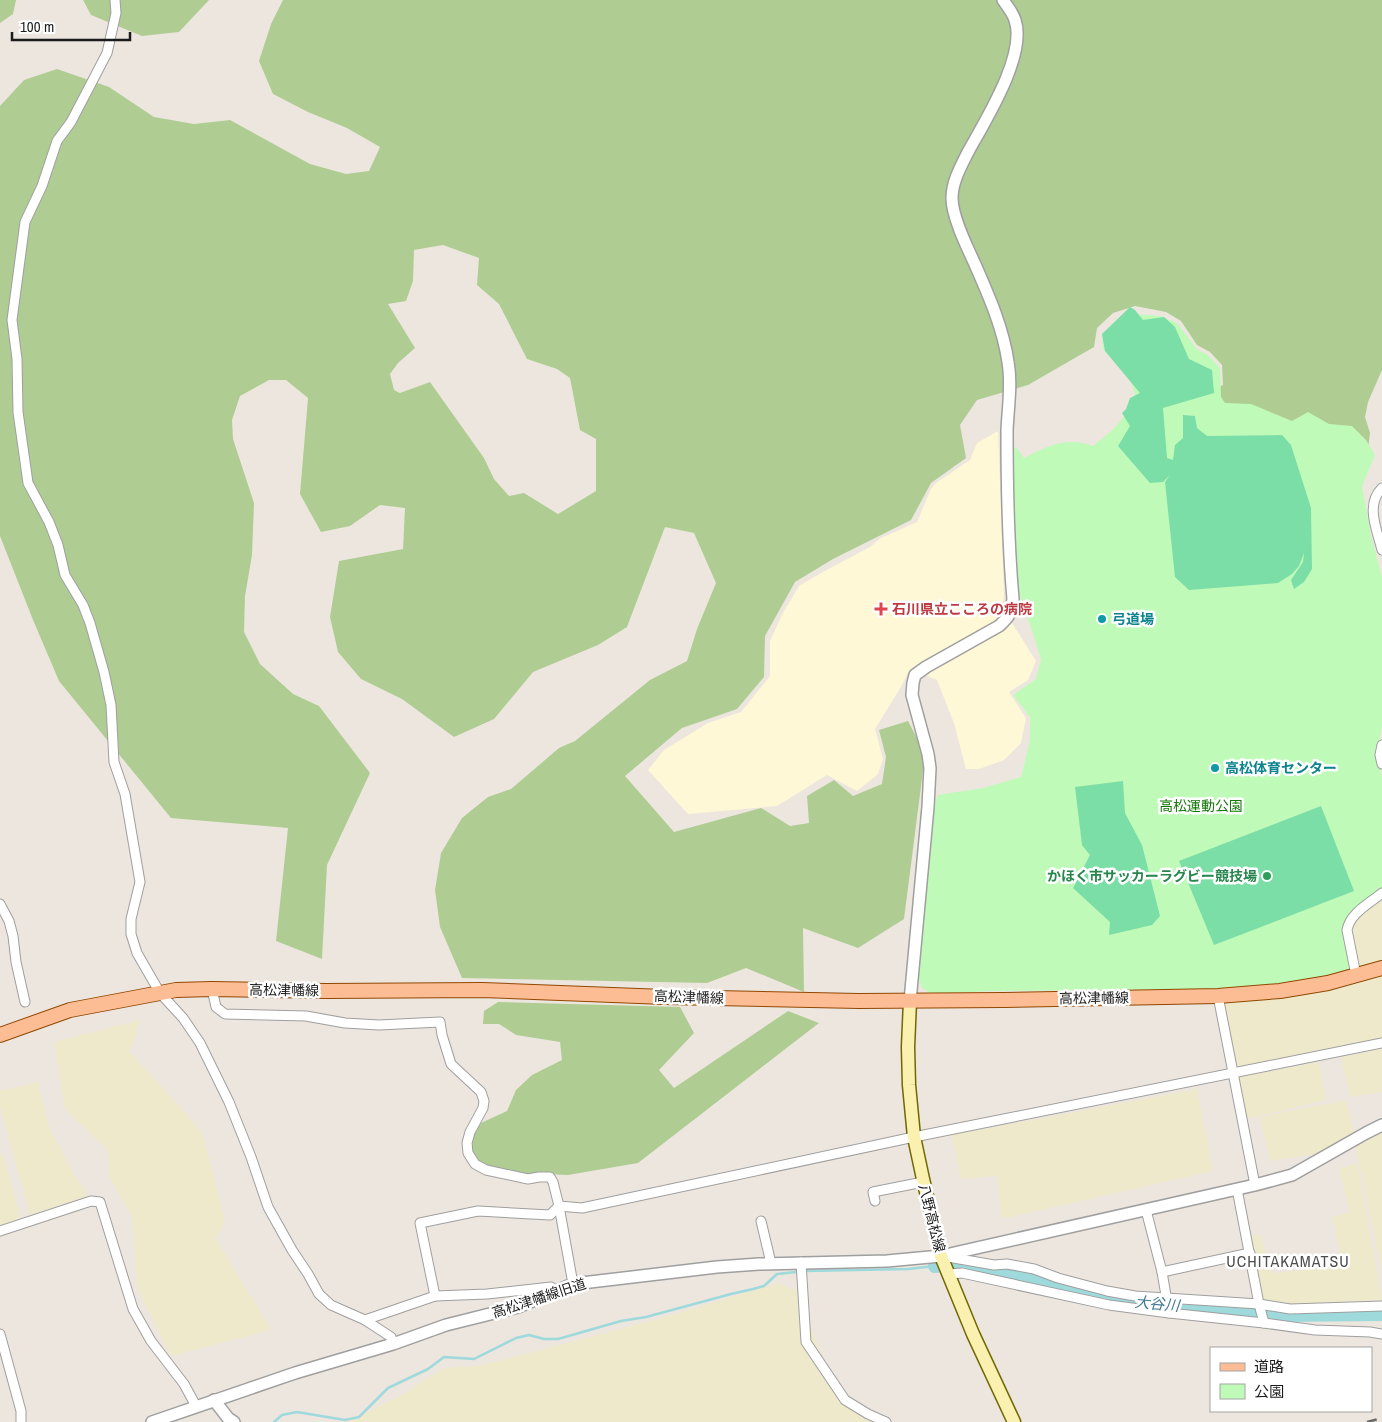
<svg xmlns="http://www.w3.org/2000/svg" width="1382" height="1422" viewBox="0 0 1382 1422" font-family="'Archivo Narrow','Noto Sans JP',sans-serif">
  <rect width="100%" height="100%" fill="#ede6df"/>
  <polygon fill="#fff8d6" points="998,431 1004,595 1002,607 1036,661 1028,680 1009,692 1026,718 1021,743 1004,760 979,769 966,769 954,723 937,680 910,669 902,685 875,729 883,759 878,774 857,791 827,775 777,806 688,814 648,770 664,750 708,723 741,712 770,676 770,641 783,613 799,586 821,573 870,547 881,538 917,522 931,489 936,483 970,460 977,443"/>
  <g fill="#ede9ca">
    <polygon points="1382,891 1382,1043 1234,1073 1218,996 1280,991 1347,930"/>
    <polygon points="140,1020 130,1052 202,1132 225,1220 216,1239 271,1330 171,1356 138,1290 132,1216 110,1178 108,1150 65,1109 54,1042"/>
    <polygon points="1382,1048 1382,1092 1350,1097 1341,1057"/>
    <polygon points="1319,1062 1326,1100 1247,1119 1239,1077"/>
    <polygon points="38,1082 49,1127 75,1176 86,1191 85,1197 30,1215 0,1106 0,1091"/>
    <polygon points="1197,1089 1213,1171 1002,1219 997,1176 961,1179 952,1135"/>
    <polygon points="1346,1100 1354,1132 1321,1153 1270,1161 1260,1117"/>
    <polygon points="1382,1130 1382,1272 1355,1143"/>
    <polygon points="0,1154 3,1155 20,1216 18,1220 0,1226"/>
    <polygon points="1357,1163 1382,1300 1291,1304 1262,1302 1250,1237 1260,1233 1272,1273 1306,1270 1342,1260 1332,1217 1350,1212 1339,1169"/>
    <polygon points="778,1283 799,1292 837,1399 875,1422 347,1422 400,1396 444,1368 479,1366 658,1319"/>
  </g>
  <g fill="#afcd93" fill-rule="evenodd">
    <polygon points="0,0 16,0 13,14 0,23"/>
    <polygon points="83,0 209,0 179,32 142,36 91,15"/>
    <path d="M283,0H1382V370L1368,402L1365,417L1370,433L1365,473L1358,504L1193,400L1223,385L1222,365L1210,352L1197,345L1181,321L1166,312L1135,306L1113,313L1097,328L1094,347L1028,385L977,400L960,425L966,458L931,483L911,520L833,559L795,582L765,636L764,677L737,709L682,728L625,776L674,832L761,808L790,826L809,823L807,796L834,780L853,796L882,784L886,757L879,730L908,721L918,740L924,763L904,919L858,948L803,928L804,992L746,968L707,983L462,978L440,927L435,890L441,853L462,818L488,797L511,789L559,748L575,741L650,680L687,661L697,629L716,583L694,533L665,527L627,627L598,645L533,672L494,719L454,737L402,699L361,679L338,652L330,617L339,561L403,549L405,508L380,505L350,526L321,532L300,494L308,398L286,380H269L240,396L232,420L233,439L254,503L252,555L245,596L244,632L260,664L293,694L319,706L370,773L327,865L322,959L276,941L288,828L171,818L59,681L33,620L0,536V106L24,80L57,69L109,87L154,117L194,124L230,120L310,164L346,174L369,171L380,147L347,128L308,112L273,94L259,61L271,24ZM443,245L479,258L477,285L499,304L527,359L557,369L570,378L580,430L596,439V491L558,514L524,493L509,496L494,479L484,458L430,382L400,393L394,390L390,374L398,363L415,348L388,304L406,301L413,281L414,250Z"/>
    <polygon points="498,1002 680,1007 694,1033 659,1070 674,1088 788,1011 819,1023 638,1163 568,1175 541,1174 521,1176 491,1170 477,1161 471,1150 473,1136 481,1123 507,1111 516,1090 532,1075 562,1060 560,1042 516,1035 499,1024 483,1024 484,1011"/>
  </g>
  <path fill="#c0fab9" d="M1135,314L1160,316L1177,323L1197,349L1208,355L1220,368L1221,397L1225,403L1251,404L1292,421L1308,412L1329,424L1352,426L1366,440L1375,455L1362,486L1371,536L1382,577V726L1377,754L1382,776V889L1347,918L1353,971L1308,981L1254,987L1195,989L993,991L932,994L922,988L918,977L926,874L935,803L938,795L983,788L1021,777L1030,740V717L1013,695L1036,679L1041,659L1024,606L1019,594L1015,541L1011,450L1016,447L1024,458C1047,446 1067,436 1093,446C1117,427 1123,422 1135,394L1130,380L1103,349L1102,334L1118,321Z"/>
  <g fill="#7bdea6">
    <polygon points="1130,307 1135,310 1143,320 1164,317 1175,327 1189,359 1212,370 1214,393 1163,408 1167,458 1173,460 1175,445 1183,438 1183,415 1195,416 1197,428 1207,436 1282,435 1291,445 1311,508 1312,569 1304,582 1294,589 1291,580 1303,562 1304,553 1299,566 1292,574 1278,583 1189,590 1175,577 1165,482 1170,475 1163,482 1150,483 1118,446 1130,426 1122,413 1126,409 1130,398 1140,393 1105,351 1102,334"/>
    <polygon points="1123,781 1125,813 1142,845 1160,916 1152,925 1109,935 1110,922 1073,888 1090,855 1082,845 1075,787"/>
    <polygon points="1321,806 1354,891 1214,945 1179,861"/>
  </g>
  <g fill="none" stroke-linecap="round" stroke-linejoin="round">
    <polyline stroke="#9ed9dc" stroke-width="2.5" points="274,1422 282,1415 297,1412 345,1420 359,1417 388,1388 428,1369 444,1357 474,1359 516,1338 529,1335 544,1339 558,1339 621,1321 646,1317 731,1294 753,1289 764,1286 777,1274 806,1271 908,1269 935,1266"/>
    <polyline stroke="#9ed9dc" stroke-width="14" points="935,1266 957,1264 1124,1301 1281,1315 1382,1314"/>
    <defs>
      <g id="minor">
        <polyline points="115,0 116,13 107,53 71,122 57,141 42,186 25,222 12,320 17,359 18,412 28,483 49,522 58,545 65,575 83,605 90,623 104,672 111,705 114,762 125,794 140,882 131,919 131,934 137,953 160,993 183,1018 200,1043 229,1102 251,1157 268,1207 292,1250 308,1274 319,1294 331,1305 365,1320 391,1337 393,1344"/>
        <path d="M1382,488C1365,505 1377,530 1382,550"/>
        <polyline points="1382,745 1380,755 1382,764"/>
        <polyline points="0,904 9,921 13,936 16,962 25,1002"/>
        <path d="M1356,975L1347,930C1350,913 1370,903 1382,893"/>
        <polyline points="212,989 216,1007 225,1014 306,1016 345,1023 379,1025 440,1022 442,1035 451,1064 481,1092 484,1101 483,1108 470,1132 467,1143 468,1153 475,1164 486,1170 528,1179 539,1177 550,1177 553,1182 559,1206 573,1284"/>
        <polyline points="1218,996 1255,1185"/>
        <polyline points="1237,1189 1259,1304 1264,1323"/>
        <polyline points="875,1201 873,1192 923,1182"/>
        <polyline points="1146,1210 1162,1272 1169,1313"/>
        <polyline points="761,1221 771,1263"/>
        <polyline points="0,1231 91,1201 100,1202 133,1309 151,1341 184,1384 196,1406"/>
        <polyline points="948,1257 994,1265 1007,1264 1034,1269 1058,1278 1107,1291 1135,1296 1259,1304 1290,1309 1382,1306"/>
        <polyline points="801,1262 806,1342 845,1400 868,1414 886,1422"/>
        <polyline points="1162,1272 1250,1253"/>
        <polyline points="949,1274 962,1273 1109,1305 1169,1313 1264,1323 1315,1330 1370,1332 1382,1334"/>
        <polyline points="435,1296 420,1223 478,1211 550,1215 559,1206 582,1208 914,1137 1382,1043"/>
        <polyline points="365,1320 435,1296 487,1294 551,1287 556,1291"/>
        <polyline points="0,1334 21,1411 21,1422"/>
      </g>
      <g id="tertiary">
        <path d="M910,1001L928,807L930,768L928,754L912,695L913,683L915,675L926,667L999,626C1009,617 1011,614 1013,599C1008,543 1007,486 1007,430C1008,408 1012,384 1008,362C1003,327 988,294 974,262C966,245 952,216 952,198C952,182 961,166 968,152C985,121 1027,55 1015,20C1013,13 1007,6 1003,0"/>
        <polyline points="214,1400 228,1418 234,1422"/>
        <polyline points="152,1422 295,1373 393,1344 446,1325 518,1307 573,1284 717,1267 759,1264 887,1261 941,1256 1255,1185 1292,1175 1366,1133 1382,1125"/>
      </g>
      <polyline id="secondary" points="910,1001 908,1047 909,1085 914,1137 923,1179 941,1256 973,1334 1014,1422"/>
      <polyline id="primary" points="0,1035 70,1010 176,990 212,989 326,991 482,990 665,997 859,1001 1004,1000 1218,996 1280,991 1328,983 1382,968"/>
    </defs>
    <use href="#minor" stroke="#9f9f9f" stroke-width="11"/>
    <use href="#tertiary" stroke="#9f9f9f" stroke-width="14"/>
    <use href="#secondary" stroke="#706803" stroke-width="15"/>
    <use href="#primary" stroke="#914700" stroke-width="16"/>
    <use href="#minor" stroke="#fff" stroke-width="9"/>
    <use href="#tertiary" stroke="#fff" stroke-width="11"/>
    <use href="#secondary" stroke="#faf0b0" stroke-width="12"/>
    <use href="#primary" stroke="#fdbd94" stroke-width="14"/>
    <polyline stroke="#696969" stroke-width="2.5" stroke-dasharray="10 10" stroke-linecap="butt" points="1367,1422 1382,1418"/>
  </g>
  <path fill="#e0444e" stroke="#fff" stroke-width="2" d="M878.5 601.5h5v5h5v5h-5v5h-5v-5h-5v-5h5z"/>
  <g fill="#0f9aa8" stroke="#fff" stroke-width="2">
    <circle cx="1102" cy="619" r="5"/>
    <circle cx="1215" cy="768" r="5"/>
  </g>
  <circle fill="#2e9e5b" stroke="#fff" stroke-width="2" cx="1267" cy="876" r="5"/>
  <g text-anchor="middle" stroke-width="5" stroke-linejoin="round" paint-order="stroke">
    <g font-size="14" font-weight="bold" fill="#be3a42" stroke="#fff" text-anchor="start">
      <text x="892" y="614">石川県立こころの病院</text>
    </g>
    <g font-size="14" font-weight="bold" fill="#0d838f" stroke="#fff" text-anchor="start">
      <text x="1112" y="624">弓道場</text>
      <text x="1225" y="773">高松体育センター</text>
    </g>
    <g font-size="14" fill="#147809" stroke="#fff">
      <text x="1201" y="811">高松運動公園</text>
    </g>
    <g font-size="14" font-weight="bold" fill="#27864d" stroke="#fff" text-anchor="end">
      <text x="1257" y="881">かほく市サッカーラグビー競技場</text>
    </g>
    <g font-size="14" fill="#1b1b1b" stroke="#fff">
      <text transform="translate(284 990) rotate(1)" y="5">高松津幡線</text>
      <text transform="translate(689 997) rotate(2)" y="5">高松津幡線</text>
      <text transform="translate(1094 998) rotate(-1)" y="5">高松津幡線</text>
      <text transform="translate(932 1218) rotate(76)" y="5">八野高松線</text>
      <text transform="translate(539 1298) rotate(-18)" y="5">高松津幡線旧道</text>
    </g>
    <g font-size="15" font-style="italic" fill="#3f7994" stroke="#fff">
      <text transform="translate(1157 1304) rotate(5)" y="5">大谷川</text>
    </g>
    <g font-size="16" letter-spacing="1" fill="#4e4e4e" stroke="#fff">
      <text x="1288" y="1267">UCHITAKAMATSU</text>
    </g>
  </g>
  <rect x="1210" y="1347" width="162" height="65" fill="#ffffff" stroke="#a4a4a4"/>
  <rect x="1220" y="1363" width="25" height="8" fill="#fdbd94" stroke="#a4a4a4"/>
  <text x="1254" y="1372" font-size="15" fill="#1b1b1b">道路</text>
  <rect x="1220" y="1384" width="25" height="15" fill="#c0fab9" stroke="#a4a4a4"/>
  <text x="1254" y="1397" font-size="15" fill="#1b1b1b">公園</text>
  <path d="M12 32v8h118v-8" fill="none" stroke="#1b1b1b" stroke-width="2.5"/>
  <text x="20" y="32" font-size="15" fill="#1b1b1b" stroke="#ffffff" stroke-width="4" paint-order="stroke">100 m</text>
</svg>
